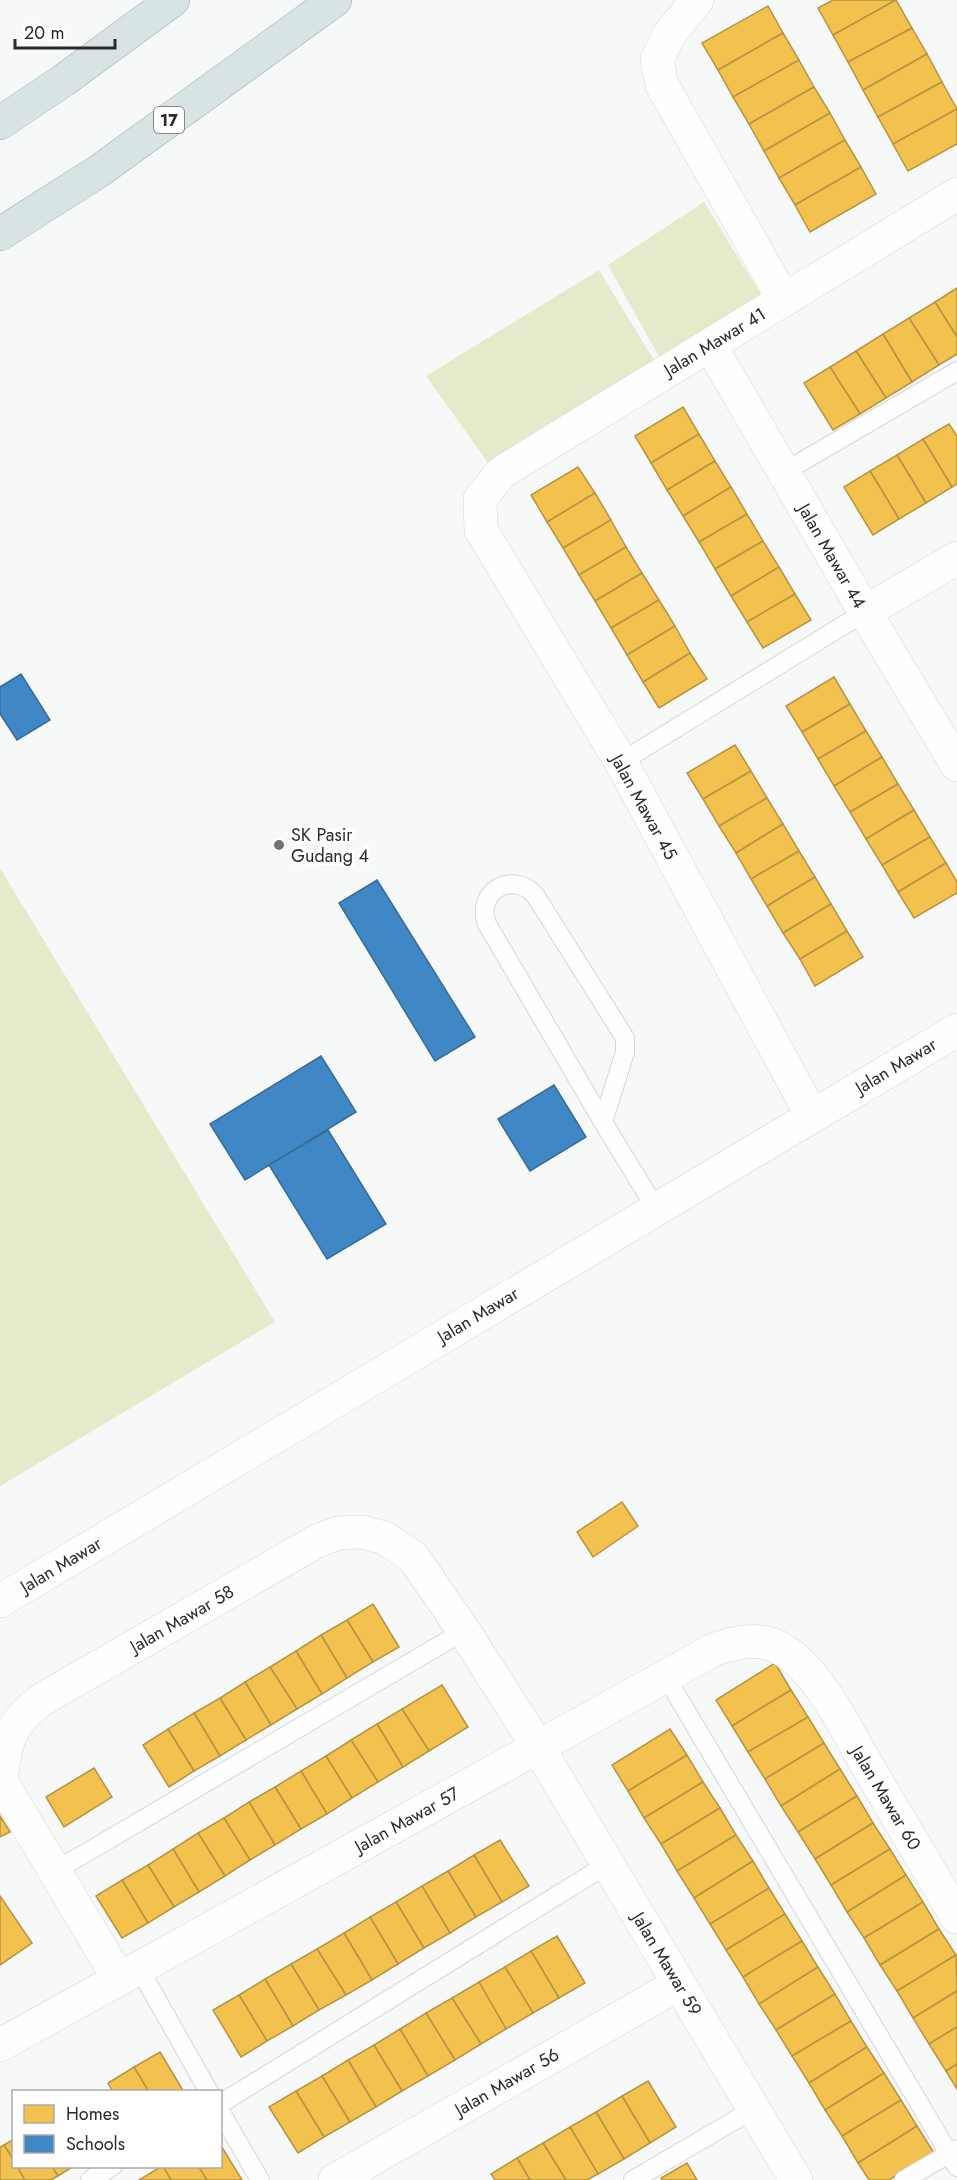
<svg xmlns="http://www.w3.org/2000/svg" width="957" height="2180" viewBox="0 0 957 2180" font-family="Jost,sans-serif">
  <rect width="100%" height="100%" fill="#f7f9f8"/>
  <g fill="#e3ebca">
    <polygon points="704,202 762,296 662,362 608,265"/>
    <polygon points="599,270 655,362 488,463 426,376"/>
    <polygon points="0,868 275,1322 0,1486"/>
  </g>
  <g fill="#f2c14e" stroke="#b69443" stroke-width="1.5">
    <polygon points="833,0 896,0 833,35 818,8"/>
    <polygon points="896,0 912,28 848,62 833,35"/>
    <polygon points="768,6 783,33 718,70 702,43"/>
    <polygon points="912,28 927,54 863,90 848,62"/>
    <polygon points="783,33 799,60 733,97 718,70"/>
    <polygon points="927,54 942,82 878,117 863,90"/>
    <polygon points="799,60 814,87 749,124 733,97"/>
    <polygon points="942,82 957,109 893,144 878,117"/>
    <polygon points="814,87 830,113 764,151 749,124"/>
    <polygon points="957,109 957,144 908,171 893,144"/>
    <polygon points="830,113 845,140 779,178 764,151"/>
    <polygon points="845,140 861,167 795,205 779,178"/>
    <polygon points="861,167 876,194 810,232 795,205"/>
    <polygon points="957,288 957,337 935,302"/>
    <polygon points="935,302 957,337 957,354 939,365 909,318"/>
    <polygon points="909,318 939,365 912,382 883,334"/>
    <polygon points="883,334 912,382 886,398 856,351"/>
    <polygon points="856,351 886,398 860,414 830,367"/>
    <polygon points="830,367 860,414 833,430 804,383"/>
    <polygon points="683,407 699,434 651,463 635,436"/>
    <polygon points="949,424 957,436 957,484 952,487 923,439"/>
    <polygon points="699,434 715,461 667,490 651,463"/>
    <polygon points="923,439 952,487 926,503 897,455"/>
    <polygon points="897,455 926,503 899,519 870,471"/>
    <polygon points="715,461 731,487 683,516 667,490"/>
    <polygon points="578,467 595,493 547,522 531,495"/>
    <polygon points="870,471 899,519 873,535 844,487"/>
    <polygon points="731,487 747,514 699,542 683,516"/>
    <polygon points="595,493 611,520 563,548 547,522"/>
    <polygon points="747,514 763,541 715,569 699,542"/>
    <polygon points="611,520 626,547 579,575 563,548"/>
    <polygon points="763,541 779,567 731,596 715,569"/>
    <polygon points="626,547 642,573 595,601 579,575"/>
    <polygon points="779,567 795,594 747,622 731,596"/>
    <polygon points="642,573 659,600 611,628 595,601"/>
    <polygon points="795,594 811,620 763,648 747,622"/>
    <polygon points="659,600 675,626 627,655 611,628"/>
    <polygon points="675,626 690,653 643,682 627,655"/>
    <polygon points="690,653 707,679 659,708 643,682"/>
    <polygon points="834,677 850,704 802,732 786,706"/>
    <polygon points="850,704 866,731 818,759 802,732"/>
    <polygon points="866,731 882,757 834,786 818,759"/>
    <polygon points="735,745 751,771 703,799 687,773"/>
    <polygon points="882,757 898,784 850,812 834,786"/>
    <polygon points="751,771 767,798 719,826 703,799"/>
    <polygon points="898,784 914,810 866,839 850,812"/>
    <polygon points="767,798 783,824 736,853 719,826"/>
    <polygon points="914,810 930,837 882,865 866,839"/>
    <polygon points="783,824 799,851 751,879 736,853"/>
    <polygon points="930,837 946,863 898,892 882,865"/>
    <polygon points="799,851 815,877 767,906 751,879"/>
    <polygon points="946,863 957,882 957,893 914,918 898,892"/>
    <polygon points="815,877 831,904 783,933 767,906"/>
    <polygon points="831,904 847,931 800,959 783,933"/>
    <polygon points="847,931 863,957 815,986 800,959"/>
    <polygon points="622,1502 638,1526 593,1557 577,1532"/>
    <polygon points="373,1604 399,1647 373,1662 347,1620"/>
    <polygon points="347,1620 373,1662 347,1678 321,1635"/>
    <polygon points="321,1635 347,1678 322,1694 296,1651"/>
    <polygon points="296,1651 322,1694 297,1709 270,1667"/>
    <polygon points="775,1663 791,1690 732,1726 716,1700"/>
    <polygon points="270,1667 297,1709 271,1725 245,1682"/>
    <polygon points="245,1682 271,1725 246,1740 220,1698"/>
    <polygon points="442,1685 468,1727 429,1751 402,1709"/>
    <polygon points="791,1690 808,1717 748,1752 732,1726"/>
    <polygon points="220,1698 246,1740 220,1756 194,1713"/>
    <polygon points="402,1709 429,1751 403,1767 377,1724"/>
    <polygon points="194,1713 220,1756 194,1771 168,1729"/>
    <polygon points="808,1717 824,1743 765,1779 748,1752"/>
    <polygon points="377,1724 403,1767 378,1782 351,1740"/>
    <polygon points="168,1729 194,1771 169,1787 143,1745"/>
    <polygon points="670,1729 687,1755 628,1791 612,1765"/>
    <polygon points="351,1740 378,1782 352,1798 326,1756"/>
    <polygon points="824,1743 840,1769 781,1806 765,1779"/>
    <polygon points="687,1755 703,1782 644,1818 628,1791"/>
    <polygon points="326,1756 352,1798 327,1814 301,1771"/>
    <polygon points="94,1768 112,1797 64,1827 46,1797"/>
    <polygon points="840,1769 857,1796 798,1832 781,1806"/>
    <polygon points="301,1771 327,1814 301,1829 275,1787"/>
    <polygon points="703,1782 720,1808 661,1844 644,1818"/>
    <polygon points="275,1787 301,1829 275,1845 249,1802"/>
    <polygon points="857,1796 873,1823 815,1859 798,1832"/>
    <polygon points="249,1802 275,1845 250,1860 224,1818"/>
    <polygon points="720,1808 736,1835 677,1871 661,1844"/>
    <polygon points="0,1816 10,1832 0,1837"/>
    <polygon points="224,1818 250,1860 225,1876 198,1833"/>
    <polygon points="873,1823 890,1849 831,1885 815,1859"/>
    <polygon points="198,1833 225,1876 199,1892 173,1849"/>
    <polygon points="736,1835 753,1861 694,1898 677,1871"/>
    <polygon points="500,1840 529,1886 502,1902 474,1855"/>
    <polygon points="173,1849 199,1892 174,1907 148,1865"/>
    <polygon points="890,1849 906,1875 847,1912 831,1885"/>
    <polygon points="474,1855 502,1902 476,1917 448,1871"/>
    <polygon points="753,1861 769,1888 710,1924 694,1898"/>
    <polygon points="148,1865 174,1907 148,1923 122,1880"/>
    <polygon points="448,1871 476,1917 450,1933 422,1886"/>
    <polygon points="906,1875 923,1902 864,1938 847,1912"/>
    <polygon points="122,1880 148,1923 122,1938 96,1896"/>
    <polygon points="422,1886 450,1933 424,1948 396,1902"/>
    <polygon points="769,1888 785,1914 726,1950 710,1924"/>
    <polygon points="0,1896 32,1943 0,1965"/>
    <polygon points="396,1902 424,1948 398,1964 370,1917"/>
    <polygon points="923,1902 939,1929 880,1965 864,1938"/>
    <polygon points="785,1914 802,1941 743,1977 726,1950"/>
    <polygon points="370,1917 398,1964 372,1980 344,1933"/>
    <polygon points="939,1929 956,1955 897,1991 880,1965"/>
    <polygon points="344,1933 372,1980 346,1995 317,1949"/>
    <polygon points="557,1936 585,1983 559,1998 531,1951"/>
    <polygon points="802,1941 818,1967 759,2004 743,1977"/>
    <polygon points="317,1949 346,1995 319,2010 291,1964"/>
    <polygon points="531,1951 559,1998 533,2013 505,1967"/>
    <polygon points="956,1955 957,1991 913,2018 897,1991"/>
    <polygon points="291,1964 319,2010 293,2026 265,1979"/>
    <polygon points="505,1967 533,2013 506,2029 479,1982"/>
    <polygon points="818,1967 835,1994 776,2030 759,2004"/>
    <polygon points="265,1979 293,2026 267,2041 239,1995"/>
    <polygon points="479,1982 506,2029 481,2044 452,1998"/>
    <polygon points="957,1991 957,2027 929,2044 913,2018"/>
    <polygon points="835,1994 851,2021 792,2056 776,2030"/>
    <polygon points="239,1995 267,2041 241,2057 213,2010"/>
    <polygon points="452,1998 481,2044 455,2060 426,2013"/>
    <polygon points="426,2013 455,2060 428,2076 400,2029"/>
    <polygon points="851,2021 867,2047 809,2083 792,2056"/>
    <polygon points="957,2027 957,2064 946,2071 929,2044"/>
    <polygon points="400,2029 428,2076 402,2091 374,2045"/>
    <polygon points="374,2045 402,2091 376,2107 348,2060"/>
    <polygon points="867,2047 884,2073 825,2110 809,2083"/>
    <polygon points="160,2052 184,2092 149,2092 134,2067"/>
    <polygon points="348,2060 376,2107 350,2122 322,2076"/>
    <polygon points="957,2064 957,2089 946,2071"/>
    <polygon points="134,2067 149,2092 113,2092 108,2083"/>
    <polygon points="884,2073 901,2100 842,2136 825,2110"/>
    <polygon points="322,2076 350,2122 324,2137 296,2091"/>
    <polygon points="648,2081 676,2127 650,2143 622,2096"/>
    <polygon points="296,2091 324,2137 298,2153 269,2107"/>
    <polygon points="622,2096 650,2143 624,2159 596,2112"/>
    <polygon points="901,2100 917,2126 858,2163 842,2136"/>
    <polygon points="596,2112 624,2159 598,2174 570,2127"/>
    <polygon points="917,2126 934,2153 889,2180 869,2180 858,2163"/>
    <polygon points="570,2127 598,2174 587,2180 566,2180 543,2143"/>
    <polygon points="14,2139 14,2161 4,2145"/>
    <polygon points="543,2143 566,2180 530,2180 517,2158"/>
    <polygon points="220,2144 242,2180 207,2180 198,2166 220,2166"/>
    <polygon points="4,2145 14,2161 14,2166 17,2166 25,2180 0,2180 0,2147"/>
    <polygon points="517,2158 530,2180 495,2180 491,2174"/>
    <polygon points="687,2163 697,2180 662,2180 661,2178"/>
    <polygon points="17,2166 52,2166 58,2176 51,2180 25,2180"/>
    <polygon points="52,2166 74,2166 58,2176"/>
    <polygon points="163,2166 198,2166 207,2180 171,2180"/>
    <polygon points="163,2166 171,2180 139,2180 162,2166"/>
  </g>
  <g fill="#3f88c5" stroke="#386c96" stroke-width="1.5">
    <polygon points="21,674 50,720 17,740 0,714 0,687"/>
    <polygon points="377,880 475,1037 435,1061 339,903"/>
    <polygon points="321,1056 356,1112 245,1180 210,1124"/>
    <polygon points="554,1085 586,1137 530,1171 498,1119"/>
    <polygon points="328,1130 386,1224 327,1259 269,1165"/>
  </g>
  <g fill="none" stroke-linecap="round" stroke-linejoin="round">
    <defs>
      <g id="service">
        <polyline points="784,472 957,371"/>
        <polyline points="621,762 865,612"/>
        <path d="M603,1122L625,1052V1038L535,895C512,870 475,892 487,924L603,1122L656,1209"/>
        <polyline points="666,1677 957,2167"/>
        <polyline points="55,1871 464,1631"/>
        <polyline points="139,1968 209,2092"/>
        <polyline points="220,2104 608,1864"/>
        <polyline points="220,2111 260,2180"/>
        <polyline points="90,2180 113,2166"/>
        <polyline points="633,2180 754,2109"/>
        <polyline points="904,2180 957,2149"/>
      </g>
      <g id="minor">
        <polyline points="697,0 669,35 657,60 662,85 784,300"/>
        <polyline points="710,345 865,612 957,765"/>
        <polyline points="865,612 957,558"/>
        <polyline points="812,1116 621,762 481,530 480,499 502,472 957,194"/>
        <path d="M119,1979L1,1781C6,1741 8,1726 41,1700L317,1541L338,1533L362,1532L385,1538L413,1557L464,1631L538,1747L796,2180"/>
        <path d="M0,2045L713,1650C735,1642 761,1636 783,1650C819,1671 847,1731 868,1767C898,1817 927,1867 957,1917"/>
        <polyline points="335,2180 679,1984"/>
      </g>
      <polyline id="tertiary" points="0,1601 957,1030"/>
      <g id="trunk">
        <polyline points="0,123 64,80 173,0"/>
        <polyline points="0,234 99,171 335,0"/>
      </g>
    </defs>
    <use href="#service" stroke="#d4d5d5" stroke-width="20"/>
    <use href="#minor" stroke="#d4d5d5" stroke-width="34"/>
    <use href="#tertiary" stroke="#d4d5d5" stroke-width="34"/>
    <use href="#trunk" stroke="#a1afb2" stroke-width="34"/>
    <use href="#service" stroke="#fefefe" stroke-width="18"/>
    <use href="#minor" stroke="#fefefe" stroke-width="33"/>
    <use href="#tertiary" stroke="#fefefe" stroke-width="33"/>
    <use href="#trunk" stroke="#d8e3e4" stroke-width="33"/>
  </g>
  <circle fill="#717272" stroke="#fff" stroke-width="2" cx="279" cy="845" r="6"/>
  <g text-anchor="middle" stroke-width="6" stroke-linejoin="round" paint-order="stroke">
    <rect fill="#fff" stroke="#696a6a" stroke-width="1.5" x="154" y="107" width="30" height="26" rx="4.5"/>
    <g font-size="16" font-weight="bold" fill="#292a2a">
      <text x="169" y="126">17</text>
    </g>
    <g font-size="18" fill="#292a2a" stroke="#fff">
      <text transform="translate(715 342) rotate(-31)" y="6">Jalan Mawar 41</text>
      <text transform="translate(832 556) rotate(60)" y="6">Jalan Mawar 44</text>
      <text transform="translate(644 807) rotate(61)" y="6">Jalan Mawar 45</text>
      <text transform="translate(896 1066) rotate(-31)" y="6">Jalan Mawar</text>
      <text transform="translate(478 1315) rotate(-31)" y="6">Jalan Mawar</text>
      <text transform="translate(61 1565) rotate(-31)" y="6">Jalan Mawar</text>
      <text transform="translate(182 1619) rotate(-30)" y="6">Jalan Mawar 58</text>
      <text transform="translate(886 1798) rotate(59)" y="6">Jalan Mawar 60</text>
      <text transform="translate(407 1820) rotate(-29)" y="6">Jalan Mawar 57</text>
      <text transform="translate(667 1964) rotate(59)" y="6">Jalan Mawar 59</text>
      <text transform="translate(507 2082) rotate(-30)" y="6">Jalan Mawar 56</text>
    </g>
    <g font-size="18" fill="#292a2a" stroke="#fff" text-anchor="start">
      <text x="291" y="841">SK Pasir<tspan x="291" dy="21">Gudang 4</tspan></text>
    </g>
  </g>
  <rect x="12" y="2090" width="210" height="78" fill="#ffffff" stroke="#a9aaaa" stroke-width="1.5"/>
  <rect x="24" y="2105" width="30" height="18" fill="#f2c14e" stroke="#a9aaaa" stroke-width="1.5"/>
  <text x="66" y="2120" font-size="18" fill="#292a2a">Homes</text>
  <rect x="24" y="2135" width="30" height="18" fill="#3f88c5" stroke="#a9aaaa" stroke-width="1.5"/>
  <text x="66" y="2150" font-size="18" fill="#292a2a">Schools</text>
  <path d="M15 39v9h100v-9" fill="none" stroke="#292a2a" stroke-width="3"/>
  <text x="24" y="39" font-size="18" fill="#292a2a" stroke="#ffffff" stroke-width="4.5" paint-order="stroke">20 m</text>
</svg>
